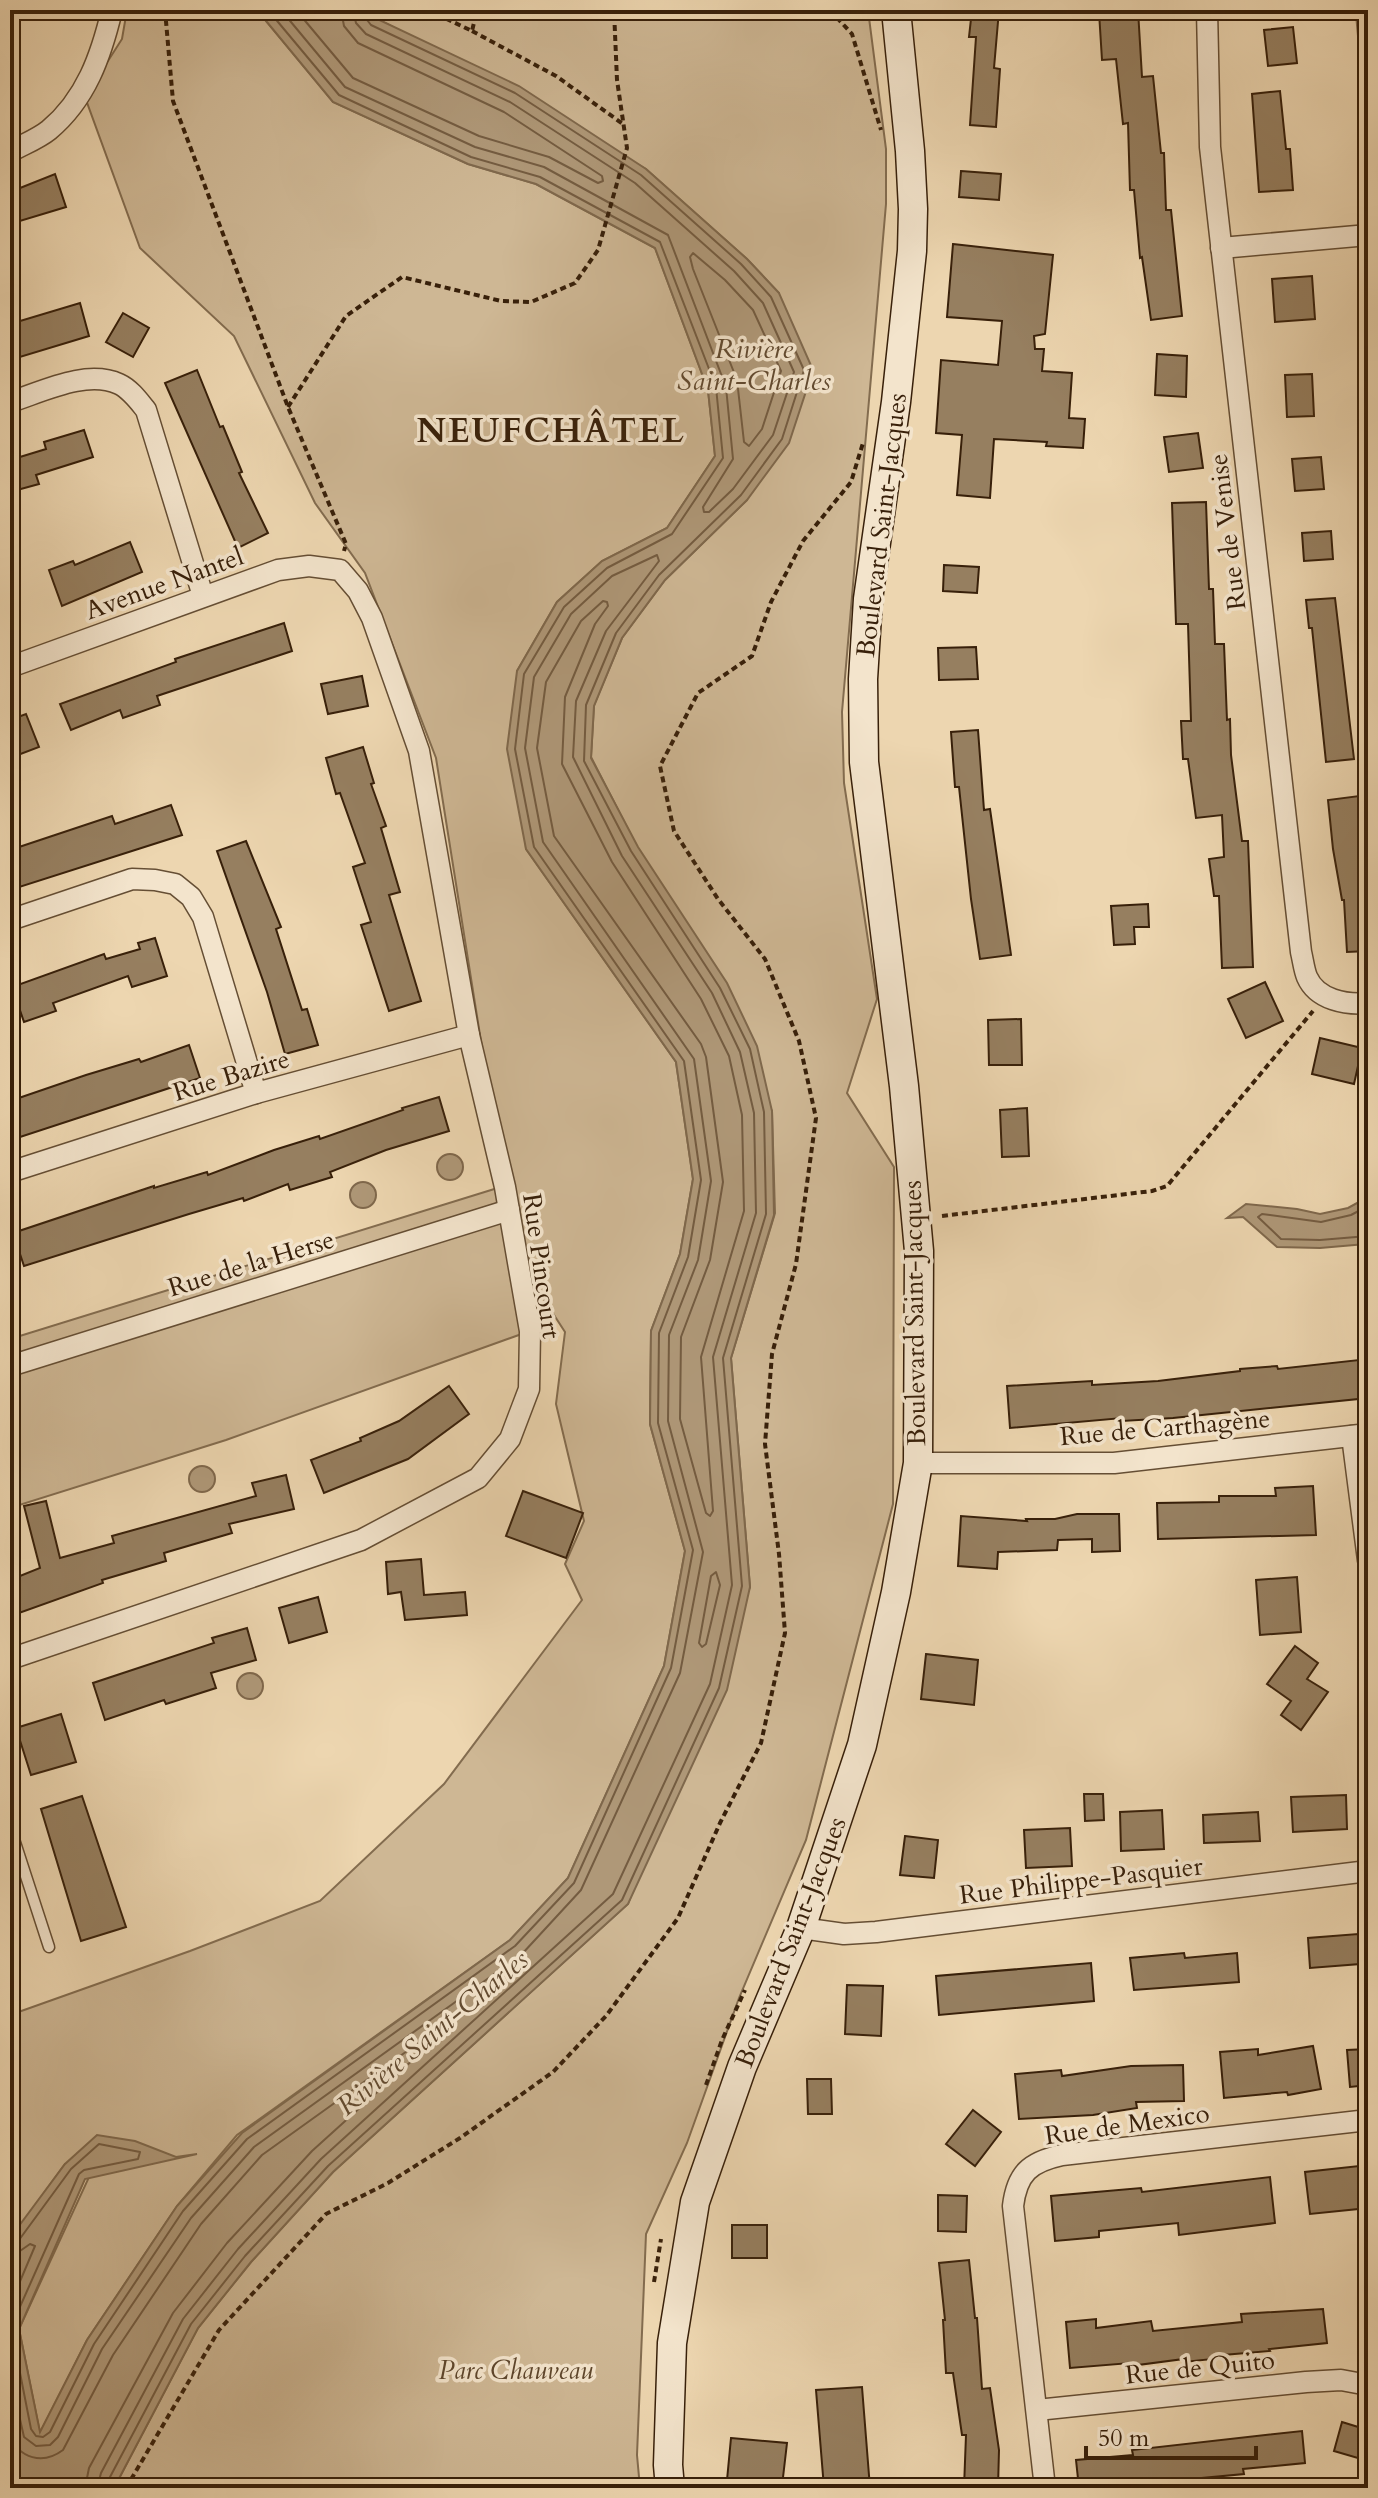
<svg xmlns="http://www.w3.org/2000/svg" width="1378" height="2498" viewBox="0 0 1378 2498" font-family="Cardo,serif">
  <rect width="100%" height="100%" fill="#edd6b0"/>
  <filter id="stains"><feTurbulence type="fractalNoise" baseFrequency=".0025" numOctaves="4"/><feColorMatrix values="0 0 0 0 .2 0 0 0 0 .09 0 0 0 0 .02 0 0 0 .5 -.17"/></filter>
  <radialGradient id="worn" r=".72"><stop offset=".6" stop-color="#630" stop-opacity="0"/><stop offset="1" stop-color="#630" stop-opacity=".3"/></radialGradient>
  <g fill="#ceb794" stroke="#836c4f" stroke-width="2">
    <polygon points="127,10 257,10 333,102 468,164 536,184 655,248 708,390 715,456 667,528 602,561 557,602 517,671 526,849 676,1062 693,1179 680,1254 651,1331 650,1424 685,1551 664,1666 568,1878 510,1940 237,2135 177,2206 87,2340 40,2433 19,2329 89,2177 168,2155 65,2164 10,2240 10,2015 190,1951 320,1901 444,1784 582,1600 565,1564 584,1521 556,1404 565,1332 543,1298 506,1193 530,1331 226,1440 10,1508 10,1339 504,1186 436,758 365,573 315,503 234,336 140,248 85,97 122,39"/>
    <polygon points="369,10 868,10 886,149 886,204 842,712 844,783 877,999 847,1093 894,1167 893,1504 806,1840 739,1998 687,2143 646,2234 637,2455 640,2488 114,2488 198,2328 251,2262 333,2172 628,1904 750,1587 731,1358 775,1213 772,1111 591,757 594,705 622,638 665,580 747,500 779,293 747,259 646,169 423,42 375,18"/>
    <polygon points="1356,10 1368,10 1368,146 1356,14"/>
  </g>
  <g fill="#af9878" stroke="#7f684c" stroke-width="2">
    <polygon points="257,10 369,10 375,18 519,86 646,169 747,259 779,293 813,370 789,443 747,500 665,580 622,638 594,706 591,758 638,847 727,983 757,1046 772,1111 774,1215 731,1358 750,1587 727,1690 628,1904 333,2172 251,2262 198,2328 114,2488 10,2488 10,2238 65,2164 97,2135 135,2141 176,2157 197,2154 85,2179 19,2329 40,2432 87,2340 177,2206 242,2133 510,1940 568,1878 664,1666 685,1551 650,1424 651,1331 680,1254 693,1179 676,1062 526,849 507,749 517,671 557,602 602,561 667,528 715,456 708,390 655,248 536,184 468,164 333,102"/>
    <circle cx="450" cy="1167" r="13"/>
    <circle cx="363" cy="1195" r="13"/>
    <polygon points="1368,1197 1368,1243 1366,1244 1320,1248 1277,1247 1243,1217 1227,1218 1246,1204 1297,1209 1320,1214 1348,1208"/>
    <circle cx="202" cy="1479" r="13"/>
    <circle cx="250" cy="1686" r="13"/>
  </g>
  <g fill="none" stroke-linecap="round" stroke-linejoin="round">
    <g stroke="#745c41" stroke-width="2">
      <polyline points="281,10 345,87 475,147 544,167 668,235 726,387 733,459 703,507 704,512 709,512 733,489 773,435 794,372 763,303 734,271 635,183 510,102 366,34 356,23 353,10"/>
      <polyline points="296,10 353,78 479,136 549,157 598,183 603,181 602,176 504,112 358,43 344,26 341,10"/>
      <polygon points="693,253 725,280 753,310 781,371 762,429 749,446 744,442 737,380 693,269 690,257"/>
      <polygon points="603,601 607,602 608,606 595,624 565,697 562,764 612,862 701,999 729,1056 742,1115 744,1211 701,1357 713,1511 710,1516 706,1513 680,1419 681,1337 710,1260 723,1182 706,1057 701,1044 554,836 537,748 546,682 581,621"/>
      <polyline points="1368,1206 1351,1215 1321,1222 1262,1214 1258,1217 1281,1239 1320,1240 1368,1236"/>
      <polygon points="716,1572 720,1585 706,1644 702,1647 699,1643 711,1576"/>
      <polyline points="10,2242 19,2240 71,2169 99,2144 140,2152 138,2159 84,2170 79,2174 11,2327 31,2429 36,2436 43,2437 50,2432 94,2344 183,2211 247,2139 515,1946 574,1883 671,1668 693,1550 658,1423 659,1333 688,1257 701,1180 684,1061 534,847 515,749 524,674 564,607 607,568 672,534 723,458 716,387 660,242 540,177 471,157 339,95 268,10"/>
      <polyline points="10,2252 20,2251 30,2244 35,2246 10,2305"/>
      <polyline points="10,2375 24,2437 36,2446 50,2445 58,2437 102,2349 191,2218 254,2147 522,1954 581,1890 680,1673 703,1552 668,1421 669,1335 698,1260 711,1181 694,1059 543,842 525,748 534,677 571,614 612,576 657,555 659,561 606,631 576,701 573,757 622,856 712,993 740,1052 754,1113 756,1213 713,1357 732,1585 710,1684 613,1894 321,2159 238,2249 183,2319 101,2473 97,2488"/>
      <path d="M10,2435C19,2459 43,2465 63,2450L113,2355L201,2224L262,2155L421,2041H425L426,2048L312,2151L227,2243L173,2313L89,2468L85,2488"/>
      <polyline points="107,2488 110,2477 191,2324 245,2256 328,2166 622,1900 719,1688 742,1586 723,1358 766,1214 764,1112 750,1049 720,988 631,851 584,761 586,705 616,633 659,575 741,495 782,439 804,370 771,297 741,264 641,175 515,93 371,25 364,16 363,10"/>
    </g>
  </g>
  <g fill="#967f60" stroke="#38200a" stroke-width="2">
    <polygon points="972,10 999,10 994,68 1000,69 996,127 970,125 976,37 969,37"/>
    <polygon points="1138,10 1142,77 1153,76 1161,153 1164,153 1166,210 1171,210 1182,316 1151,320 1142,257 1140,258 1134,190 1130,190 1128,123 1123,124 1116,59 1102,60 1099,12"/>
    <polygon points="1293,27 1297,63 1268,66 1264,30"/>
    <polygon points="1280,91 1286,149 1290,149 1293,190 1259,192 1252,94"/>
    <polygon points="961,171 1001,174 999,200 959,197"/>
    <polygon points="55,174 66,207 10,224 10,192"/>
    <polygon points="953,244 1053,255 1045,334 1034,336 1035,349 1044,349 1042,371 1072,373 1069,418 1085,419 1083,448 1046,446 1047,442 994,439 990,498 957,495 962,435 936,433 941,360 998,365 1002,321 947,317"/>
    <polygon points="1312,276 1315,319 1275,322 1272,279"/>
    <polygon points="80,303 89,336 10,360 10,324"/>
    <polygon points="123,313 149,328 133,357 106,342"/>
    <polygon points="1157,354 1187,356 1186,397 1155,395"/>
    <polygon points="197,370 220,427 223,426 242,472 239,473 268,533 238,548 165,383"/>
    <polygon points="1312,374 1314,416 1287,417 1285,375"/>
    <polygon points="84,430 93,457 36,475 39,484 10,492 10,460 46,449 44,442"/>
    <polygon points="1198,433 1203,468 1169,472 1164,437"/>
    <polygon points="1321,457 1324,489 1295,491 1292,459"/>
    <polygon points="1206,502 1209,589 1213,589 1215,644 1224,644 1227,720 1230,719 1231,755 1242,841 1248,841 1253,967 1222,968 1219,896 1214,896 1209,859 1224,857 1222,815 1196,818 1188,759 1183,759 1181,721 1191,721 1188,624 1176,624 1172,503"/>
    <polygon points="1331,531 1333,559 1304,561 1302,533"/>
    <polygon points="130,542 142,572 62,606 49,570 73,561 75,565"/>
    <polygon points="944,565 979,567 977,593 943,591"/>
    <polygon points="1335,598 1354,759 1326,762 1312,628 1309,628 1306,600"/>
    <polygon points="284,623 292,651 157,696 160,705 123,718 120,710 71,730 60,704 176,662 175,659"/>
    <polygon points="976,647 978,679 939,680 938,648"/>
    <polygon points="362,676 368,706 328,714 321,684"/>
    <polygon points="26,714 39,747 10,758 10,720"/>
    <polygon points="978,730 984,810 990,809 1011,955 980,959 971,899 959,787 955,787 951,732"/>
    <polygon points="363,747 374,783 371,784 386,826 381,828 400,892 389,895 421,1001 389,1011 361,925 371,922 353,867 365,863 340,793 336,794 326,758"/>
    <polygon points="1359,796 1368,870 1368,951 1347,952 1344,900 1342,900 1333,849 1328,800"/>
    <polygon points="171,805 182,835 10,890 10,850 112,816 115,824"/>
    <polygon points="246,841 281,927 276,929 302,1010 307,1009 318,1045 285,1054 267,992 217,851"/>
    <polygon points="1148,904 1149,927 1134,927 1135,944 1114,945 1111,906"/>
    <polygon points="155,938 167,976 132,987 128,976 53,1003 56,1011 24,1022 12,987 104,954 106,959 140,949 138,943"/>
    <polygon points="1265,982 1283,1021 1246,1038 1228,999"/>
    <polygon points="1021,1019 1022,1065 989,1065 988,1020"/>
    <polygon points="1320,1038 1362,1048 1354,1084 1312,1074"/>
    <polygon points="189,1045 200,1078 17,1138 10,1119 10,1101 86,1075 139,1059 141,1062"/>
    <polygon points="439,1097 449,1131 386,1150 330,1172 332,1177 290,1190 288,1184 244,1201 243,1198 189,1214 24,1266 13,1233 154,1186 154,1188 207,1172 208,1175 274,1150 319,1136 320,1139 403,1110 402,1108"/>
    <polygon points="1027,1108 1029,1156 1002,1157 1000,1110"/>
    <polygon points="1368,1359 1368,1398 1173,1418 1122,1421 1122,1418 1010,1428 1007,1386 1092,1381 1092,1385 1158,1381 1240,1371 1240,1369 1277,1366 1278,1369"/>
    <polygon points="449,1386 469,1414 408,1459 324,1493 311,1460 361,1441 360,1438 399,1421"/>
    <polygon points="286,1475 294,1509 229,1524 232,1533 164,1553 166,1561 102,1580 103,1583 19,1613 10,1590 10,1580 40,1568 24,1506 46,1501 60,1558 114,1543 112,1536 256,1496 252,1483"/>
    <polygon points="1313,1486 1316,1535 1158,1539 1157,1503 1219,1502 1219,1496 1276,1496 1275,1488"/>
    <polygon points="523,1491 583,1513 566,1558 506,1536"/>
    <polygon points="1077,1514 1119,1514 1120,1551 1092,1552 1092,1539 1058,1540 1057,1550 998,1552 997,1569 958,1566 961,1516 1027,1521 1026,1519 1055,1519"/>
    <polygon points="421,1559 424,1595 465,1592 467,1615 405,1620 401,1592 388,1594 386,1562"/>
    <polygon points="1297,1577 1301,1632 1260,1635 1256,1580"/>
    <polygon points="318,1597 327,1632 289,1643 279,1608"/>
    <polygon points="247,1628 256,1660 211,1673 216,1688 166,1704 164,1700 105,1720 93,1683 214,1643 212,1638"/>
    <polygon points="1295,1646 1318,1663 1307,1679 1328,1692 1301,1730 1281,1715 1291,1701 1267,1684"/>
    <polygon points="926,1654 978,1660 974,1705 921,1699"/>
    <polygon points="61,1714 76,1762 31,1775 16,1728"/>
    <polygon points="1084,1794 1103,1794 1104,1820 1085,1821"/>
    <polygon points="1346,1795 1347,1829 1293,1832 1291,1797"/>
    <polygon points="82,1796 126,1927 81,1941 41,1809"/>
    <polygon points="1162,1810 1164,1849 1121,1851 1120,1812"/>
    <polygon points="1258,1812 1260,1841 1204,1843 1203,1815"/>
    <polygon points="1070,1828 1072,1866 1026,1868 1024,1830"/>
    <polygon points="905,1836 938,1840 934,1878 900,1875"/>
    <polygon points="1358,1934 1360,1964 1310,1968 1308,1938"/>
    <polygon points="1184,1953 1185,1958 1237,1953 1239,1982 1134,1990 1130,1958"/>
    <polygon points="1091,1963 1094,2001 939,2015 936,1976"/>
    <polygon points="847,1985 883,1986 881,2036 845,2034"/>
    <polygon points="1313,2046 1321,2089 1288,2095 1287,2092 1224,2098 1220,2052 1258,2049 1258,2055"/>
    <polygon points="1368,2049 1368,2085 1350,2087 1347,2050"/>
    <polygon points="1183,2065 1184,2101 1136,2102 1137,2108 1093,2115 1019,2119 1015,2074 1061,2070 1062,2076 1131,2066"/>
    <polygon points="807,2079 831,2079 832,2114 808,2114"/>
    <polygon points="973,2110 1001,2132 975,2166 946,2144"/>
    <polygon points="1368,2165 1368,2208 1310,2214 1305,2172"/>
    <polygon points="1270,2177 1275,2223 1179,2235 1178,2223 1099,2231 1099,2237 1055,2241 1051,2196 1141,2188 1142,2192"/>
    <polygon points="938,2195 967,2196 966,2232 938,2231"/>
    <rect x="732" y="2225" width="35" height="33"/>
    <polygon points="969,2260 975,2318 977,2318 982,2389 990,2388 999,2450 998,2488 964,2488 966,2435 962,2435 953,2373 946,2373 943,2320 945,2320 939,2263"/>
    <polygon points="1323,2309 1327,2343 1269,2349 1270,2351 1212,2356 1213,2359 1184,2362 1184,2359 1130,2366 1130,2363 1070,2368 1066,2322 1096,2319 1096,2328 1151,2321 1153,2331 1242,2322 1241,2314"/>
    <polygon points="862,2387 870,2488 824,2488 816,2390"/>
    <polygon points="1342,2422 1368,2430 1368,2461 1334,2451"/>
    <polygon points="1302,2431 1305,2463 1243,2469 1244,2474 1181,2480 1181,2483 1138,2488 1079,2488 1076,2460 1133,2455 1132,2450"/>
    <polygon points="731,2438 787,2443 782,2486 727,2480"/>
  </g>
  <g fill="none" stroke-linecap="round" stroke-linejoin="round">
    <defs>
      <polyline id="lane" points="10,1827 49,1947"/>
      <g id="street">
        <path d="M1207,10L1210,147L1301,952C1303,960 1304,970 1307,977C1317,1000 1346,1005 1368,1003"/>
        <path d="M10,152C22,145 38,139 49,130C86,99 101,56 112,10"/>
        <polyline points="1221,248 1368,235"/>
        <path d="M10,402C42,392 86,369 119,384C130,389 138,400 146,410L203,596"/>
        <polyline points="10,667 278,570 309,566 340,570 358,591 372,618 419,751 469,1035 505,1187 519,1268 530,1331 529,1389 510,1439 478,1478 361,1540 10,1659"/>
        <polyline points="10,920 132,879 155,880 175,884 191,897 203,917 256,1093"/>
        <polyline points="10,1172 256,1093 469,1035"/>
        <polyline points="10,1366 509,1210"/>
        <polyline points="1352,1436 1368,1560"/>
        <polyline points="918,1463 1114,1463 1368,1434"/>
        <polyline points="801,1928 844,1934 876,1932 1368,1871"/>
        <polyline points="1037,2410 1306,2382 1341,2380 1368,2385"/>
        <path d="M1045,2488L1013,2206C1017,2173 1030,2162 1062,2155L1368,2120"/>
      </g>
      <polyline id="secondary" points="670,2488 668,2465 672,2343 695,2202 742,2067 801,1928 862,1745 896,1592 918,1463 919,1251 904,1086 864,762 863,679 868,599 896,402 912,251 913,209 910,151 896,10"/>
    </defs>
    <use href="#lane" stroke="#654e34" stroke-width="13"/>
    <use href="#street" stroke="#654e34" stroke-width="23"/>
    <use href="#secondary" stroke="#38200a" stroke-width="31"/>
    <g stroke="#38200a" stroke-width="4" stroke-dasharray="6 4" stroke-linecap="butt">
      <polyline points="165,10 173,101 288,407 346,544 344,551"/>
      <polyline points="428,10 472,31 477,10"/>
      <polyline points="830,10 852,34 881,130"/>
      <polyline points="472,31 556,76 623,124"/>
      <polyline points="288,407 346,316 402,277 501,301 531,302 575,283 598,250 627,148 617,80 614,10"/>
      <polyline points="942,1216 1152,1191 1167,1186 1313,1011"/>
      <polyline points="706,2085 722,2040 745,1990"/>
      <polyline points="654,2282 661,2239"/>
      <polyline points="126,2488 219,2330 326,2214 388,2183 460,2138 553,2072 606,2016 678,1918 720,1823 761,1743 785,1633 779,1554 765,1444 772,1354 796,1264 816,1118 799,1041 765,959 718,899 674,831 660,766 698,693 752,656 771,602 803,541 851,482 863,443"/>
    </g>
    <use href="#lane" stroke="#f3e4cc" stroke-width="10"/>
    <use href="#street" stroke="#f3e4cc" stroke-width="20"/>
    <use href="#secondary" stroke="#f3e4cc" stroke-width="28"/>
  </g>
  <g text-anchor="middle" stroke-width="7" stroke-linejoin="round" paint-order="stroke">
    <g font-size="26" fill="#38200a" stroke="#f3e4cc">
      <text transform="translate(881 525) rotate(-83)" y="9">Boulevard Saint-Jacques</text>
      <text transform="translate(1227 532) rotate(-97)" y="9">Rue de Venise</text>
      <text transform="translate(164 583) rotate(-20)" y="9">Avenue Nantel</text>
      <text transform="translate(231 1075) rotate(-17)" y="9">Rue Bazire</text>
      <text transform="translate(251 1263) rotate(-17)" y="9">Rue de la Herse</text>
      <text transform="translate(542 1266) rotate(82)" y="9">Rue Pincourt</text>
      <text transform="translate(914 1313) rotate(-91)" y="9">Boulevard Saint-Jacques</text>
      <text transform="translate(1165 1427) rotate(-5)" y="9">Rue de Carthagène</text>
      <text transform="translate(1081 1880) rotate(-7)" y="9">Rue Philippe-Pasquier</text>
      <text transform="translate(790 1942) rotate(-69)" y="9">Boulevard Saint-Jacques</text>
      <text transform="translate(1127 2124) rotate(-8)" y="9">Rue de Mexico</text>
      <text transform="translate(1200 2367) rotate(-6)" y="9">Rue de Quito</text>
    </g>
    <g font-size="26" font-style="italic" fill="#5e462c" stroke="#f3e4cc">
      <text x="516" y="2379">Parc Chauveau</text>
    </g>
    <g font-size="28" font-style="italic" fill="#624a30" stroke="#f3e4cc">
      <text x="754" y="358">Rivière<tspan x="754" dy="32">Saint-Charles</tspan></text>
      <text transform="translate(432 2032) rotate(-40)" y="10">Rivière Saint-Charles</text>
    </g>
    <g font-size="34" font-weight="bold" letter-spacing="2" fill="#38200a" stroke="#f3e4cc">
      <text x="551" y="442">NEUFCHÂTEL</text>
    </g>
  </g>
  <rect width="1378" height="2498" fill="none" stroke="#edd6b0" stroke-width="40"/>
  <rect x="12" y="12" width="1354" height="2474" fill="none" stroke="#38200a" stroke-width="4"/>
  <rect x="20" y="20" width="1338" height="2458" fill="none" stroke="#38200a" stroke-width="2"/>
  <path d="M1086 2446v12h170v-12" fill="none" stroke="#38200a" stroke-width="4"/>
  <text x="1098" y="2446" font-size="24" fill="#38200a" stroke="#f3e4cc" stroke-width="6" paint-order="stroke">50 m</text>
  <rect width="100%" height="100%" filter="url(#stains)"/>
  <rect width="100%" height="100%" fill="url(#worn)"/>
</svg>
